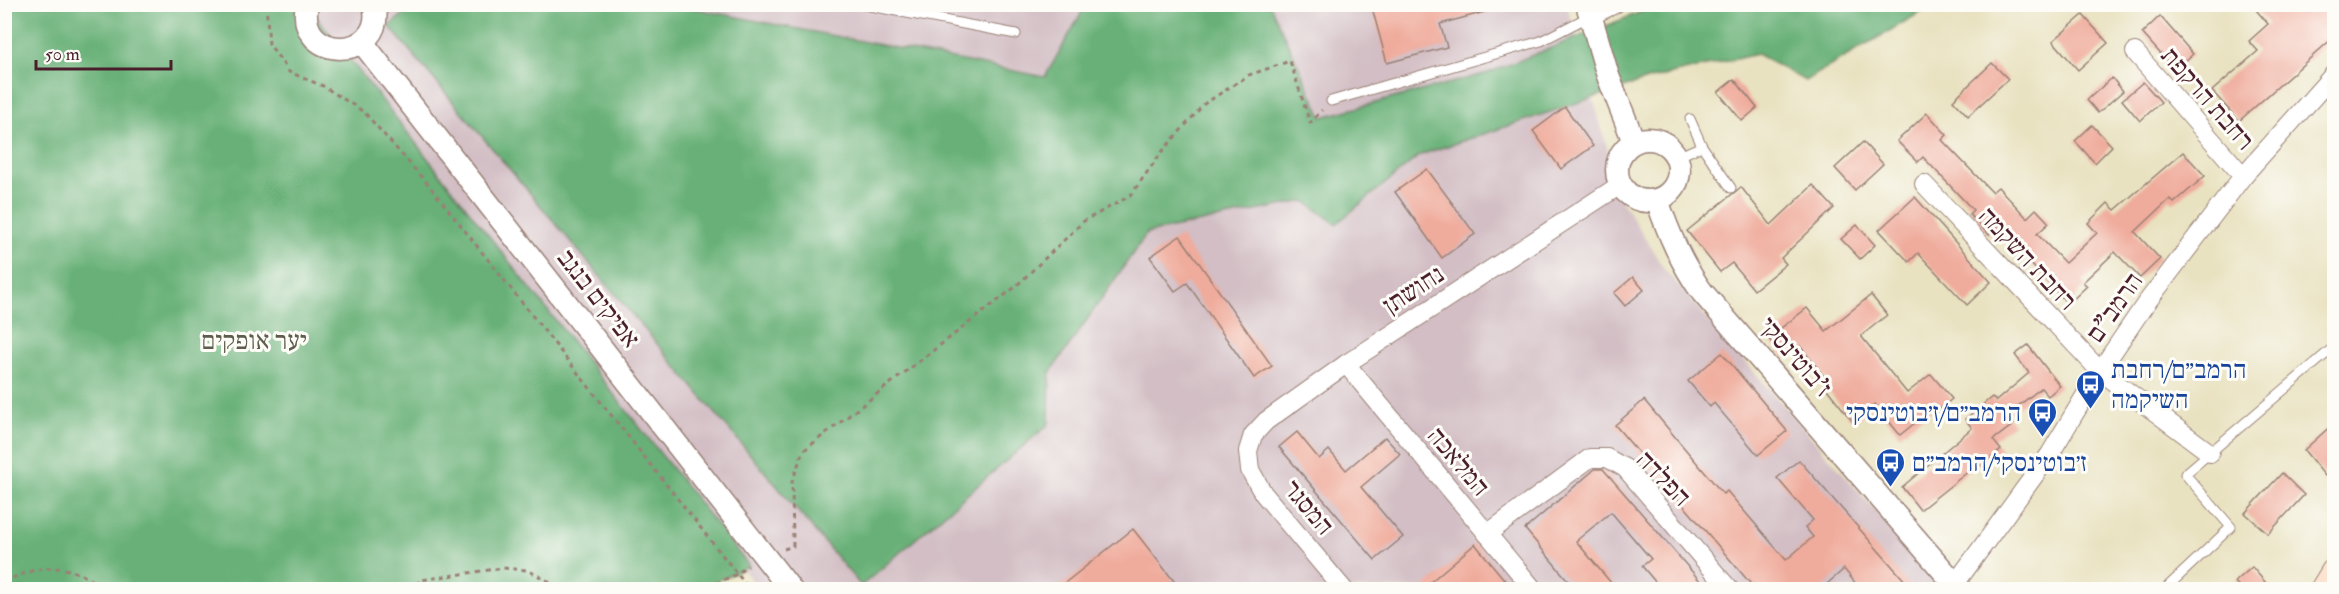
<svg xmlns="http://www.w3.org/2000/svg" width="2339" height="594" viewBox="0 0 2339 594" font-family="'IM FELL Double Pica','Frank Ruhl Libre',serif">
  <rect width="100%" height="100%" fill="#fdfcf7"/>
  <filter id="ink" filterUnits="userSpaceOnUse"><feTurbulence type="fractalNoise" baseFrequency=".0167" numOctaves="2"/><feDisplacementMap in="SourceGraphic" scale="12" xChannelSelector="R" yChannelSelector="G"/><feConvolveMatrix kernelMatrix="1 2 1 2 8 2 1 2 1" color-interpolation-filters="sRGB"/></filter>
  <filter id="wash" filterUnits="userSpaceOnUse"><feTurbulence type="fractalNoise" baseFrequency=".008" numOctaves="4" result="noise"/><feDisplacementMap in="SourceGraphic" scale="24" xChannelSelector="R" yChannelSelector="G"/><feGaussianBlur stdDeviation="1.35" result="paint"/><feColorMatrix in="noise" values="0 0 0 0 0 0 0 0 0 0 0 0 0 0 0 0 0 1.4 0 .05"/><feComposite in="paint" operator="in"/></filter>
  <g filter="url(#wash)">
    <rect width="100%" height="100%" fill="#e9e2c1"/>
    <polygon fill="#d2bec4" points="282,5 1567,5 1622,201 1664,269 1944,589 759,589"/>
    <g fill="#68b077" stroke="#596851" stroke-width="1.5">
      <polygon points="4,5 307,5 749,566 698,590 5,589"/>
      <polygon points="415,5 676,5 1045,77 1086,5 1270,5 1322,117 1488,73 1658,5 1933,5 1805,81 1757,54 1650,79 1420,155 1336,224 1305,201 1147,233 1050,373 1049,424 861,586 389,26"/>
    </g>
    <g id="blocks">
      <g fill="#efab9b">
        <polygon points="1371,4 1495,4 1496,9 1440,24 1447,47 1387,63"/>
        <polygon points="2251,4 2334,4 2334,37 2239,121 2212,91 2258,51 2249,41 2268,24"/>
        <polygon points="2083,15 2108,43 2078,70 2053,41"/>
        <polygon points="2160,16 2193,54 2175,70 2142,33"/>
        <polygon points="1992,63 2008,79 1968,116 1953,100"/>
        <polygon points="2112,78 2123,91 2098,113 2087,100"/>
        <polygon points="1734,79 1757,108 1742,121 1718,92"/>
        <polygon points="2143,82 2161,102 2140,121 2122,100"/>
        <polygon points="1565,107 1593,146 1561,169 1533,131"/>
        <polygon points="1927,113 1947,135 1942,140 1992,192 1998,187 2027,218 2036,209 2049,223 2037,234 2065,263 2097,233 2088,223 2108,203 2115,210 2183,152 2205,176 2174,203 2170,199 2135,232 2160,259 2140,278 2115,252 2083,282 2087,286 2068,304 1997,227 1989,235 1969,214 1973,210 1923,157 1918,162 1897,141"/>
        <polygon points="2092,125 2112,146 2095,163 2075,141"/>
        <polygon points="1863,142 1883,164 1855,190 1835,168"/>
        <polygon points="1427,169 1475,234 1442,258 1395,192"/>
        <polygon points="1813,185 1834,208 1781,258 1786,264 1754,290 1732,263 1720,272 1687,231 1741,187 1771,225"/>
        <polygon points="1915,197 1991,282 1967,305 1918,253 1909,262 1879,230"/>
        <polygon points="1857,225 1875,245 1860,259 1841,239"/>
        <polygon points="1180,236 1272,366 1254,378 1187,283 1175,291 1150,257"/>
        <polygon points="1633,277 1644,290 1625,306 1614,293"/>
        <polygon points="1871,295 1887,315 1861,336 1907,393 1931,374 1952,399 1934,414 1931,410 1900,435 1875,404 1853,422 1827,389 1831,385 1800,346 1784,358 1768,338 1807,308 1826,331"/>
        <polygon points="2028,345 2060,386 2048,396 2041,388 2007,415 2014,424 1993,440 2001,450 1981,466 1979,463 1920,510 1902,487 1972,428 1965,419 1992,397 1996,401 2029,373 2015,355"/>
        <polygon points="1722,353 1787,431 1758,455 1714,403 1710,407 1688,381"/>
        <polygon points="1644,400 1723,494 1727,491 1786,560 1813,537 1805,527 1813,520 1777,478 1799,460 1913,590 1861,590 1844,569 1820,590 1756,590 1615,425"/>
        <polygon points="2334,423 2334,468 2325,476 2304,450"/>
        <polygon points="1297,432 1319,459 1329,450 1346,470 1385,437 1400,454 1361,487 1403,537 1375,560 1279,447"/>
        <polygon points="1595,469 1603,469 1708,590 1662,590 1642,566 1651,559 1611,512 1576,541 1617,590 1576,590 1525,529"/>
        <polygon points="2282,473 2304,495 2268,534 2245,513"/>
        <polygon points="1133,529 1181,590 1056,590"/>
        <polygon points="1475,544 1513,590 1421,590 1442,572"/>
        <polygon points="2252,567 2272,590 2242,590 2235,582"/>
      </g>
    </g>
  </g>
  <g filter="url(#ink)">
    <use href="#blocks" fill-opacity="0" stroke="#9a8076" stroke-width="1.5"/>
    <g fill="none" stroke-linecap="round" stroke-linejoin="round">
      <defs>
        <g id="service">
          <polyline points="860,4 1016,34"/>
          <polyline points="1331,101 1541,41 1590,16"/>
          <polyline points="1690,119 1702,146 1731,188"/>
          <polyline points="1677,157 1702,146"/>
          <polyline points="2164,590 2231,527 2185,474 2334,347"/>
        </g>
        <g id="minor">
          <polyline points="1590,16 1615,4"/>
          <polyline points="2135,52 2243,176"/>
          <polyline points="1924,184 2100,371 2210,453"/>
          <polyline points="1346,364 1534,590"/>
          <polyline points="1487,534 1590,458 1607,458 1625,468 1730,590"/>
          <polyline points="1955,584 2050,454 2100,371 2144,306 2243,176 2334,74"/>
          <polyline points="1344,590 1263,493 1250,470 1248,451 1253,435 1266,421 1346,364 1620,185"/>
        </g>
        <g id="tertiary">
          <path d="M307,4C295,64 388,61 374,4"/>
          <polyline points="1587,4 1608,76 1634,142"/>
          <polyline points="362,42 791,590"/>
          <circle cx="1648" cy="170" r="31"/>
          <path d="M1657,200C1669,234 1681,263 1702,292L1960,590"/>
        </g>
        <polyline id="secondary" points="2323,590 2334,572"/>
      </defs>
      <use href="#service" stroke="#9a8076" stroke-width="11"/>
      <use href="#minor" stroke="#9a8076" stroke-width="20"/>
      <use href="#tertiary" stroke="#9a8076" stroke-width="25"/>
      <use href="#secondary" stroke="#9a8076" stroke-width="28"/>
      <g stroke="#9a8076" stroke-width="3" stroke-dasharray="4.5 4.5" stroke-linecap="butt">
        <polyline points="266,4 269,44 289,72 323,86 364,112 427,183 750,590"/>
        <polyline points="784,549 793,546 792,482 803,451 1014,288 1084,221 1130,196 1161,153 1204,104 1249,75 1290,61 1310,123 1322,110"/>
        <path d="M4,582C45,562 69,562 106,590"/>
        <polyline points="409,590 421,580 502,568 527,570 566,590"/>
        <polyline points="699,590 733,576 748,566"/>
      </g>
      <use href="#service" stroke="#fff" stroke-width="9"/>
      <use href="#minor" stroke="#fff" stroke-width="18"/>
      <use href="#tertiary" stroke="#fff" stroke-width="22"/>
      <use href="#secondary" stroke="#fde4d1" stroke-width="26"/>
    </g>
  </g>
  <defs>
    <symbol id="bus-pin" viewBox="-11 -11 22 30"><path d="M0 17L-7.5 6A9.5 9.5 0 1 1 7.5 6Z" fill="#1a4fb4" stroke="#fdfcf7"/><path d="M-5-6H5V4H4V6H2V4H-2V6H-4V4H-5ZM-3.5-4V0h7V-4ZM-3.5 1.2v1.5H-2V1.2ZM2 1.2v1.5H3.5V1.2Z" fill="#fff"/></symbol>
  </defs>
  <g fill-rule="evenodd">
    <use href="#bus-pin" x="2074" y="368" width="33" height="45"/>
    <use href="#bus-pin" x="2026" y="396" width="33" height="45"/>
    <use href="#bus-pin" x="1874" y="446" width="33" height="45"/>
  </g>
  <g text-anchor="middle" stroke-width="6" stroke-linejoin="round" paint-order="stroke">
    <g font-size="26" fill="#4a1f2b" stroke="#fdfcf7">
      <text transform="translate(2208 98) rotate(49)" y="9">רחבת הרקפת</text>
      <text transform="translate(2028 258) rotate(47)" y="9">רחבת השקמה</text>
      <text transform="translate(1413 289) rotate(-33)" y="9">נחושתן</text>
      <text transform="translate(599 298) rotate(52)" y="9">אפיקים בנגב</text>
      <text transform="translate(2114 307) rotate(-55)" y="9">הרמב"ם</text>
      <text transform="translate(1796 356) rotate(49)" y="9">ז'בוטינסקי</text>
      <text transform="translate(1459 461) rotate(50)" y="9">המלאכה</text>
      <text transform="translate(1664 478) rotate(46)" y="9">הפלדה</text>
      <text transform="translate(1309 507) rotate(50)" y="9">המסגר</text>
    </g>
    <g font-size="26" fill="#5d5c4d" stroke="#fdfcf7">
      <text x="254" y="349">יער אופקים</text>
    </g>
    <g font-size="26" fill="#164399" stroke="#fdfcf7" text-anchor="start">
      <text x="2111" y="378">הרמב״ם/רחבת<tspan x="2111" dy="30">השיקמה</tspan></text>
      <text x="2021" y="421" text-anchor="end">הרמב״ם/ז׳בוטינסקי</text>
      <text x="1912" y="471">ז׳בוטינסקי/הרמב״ם</text>
    </g>
  </g>
  <rect width="2339" height="594" fill="none" stroke="#fdfcf7" stroke-width="24"/>
  <path d="M36 60v9h135v-9" fill="none" stroke="#4a1f2b" stroke-width="3"/>
  <text x="45" y="60" font-size="18" fill="#4a1f2b" stroke="#fdfcf7" stroke-width="4.5" paint-order="stroke">50 m</text>
</svg>
